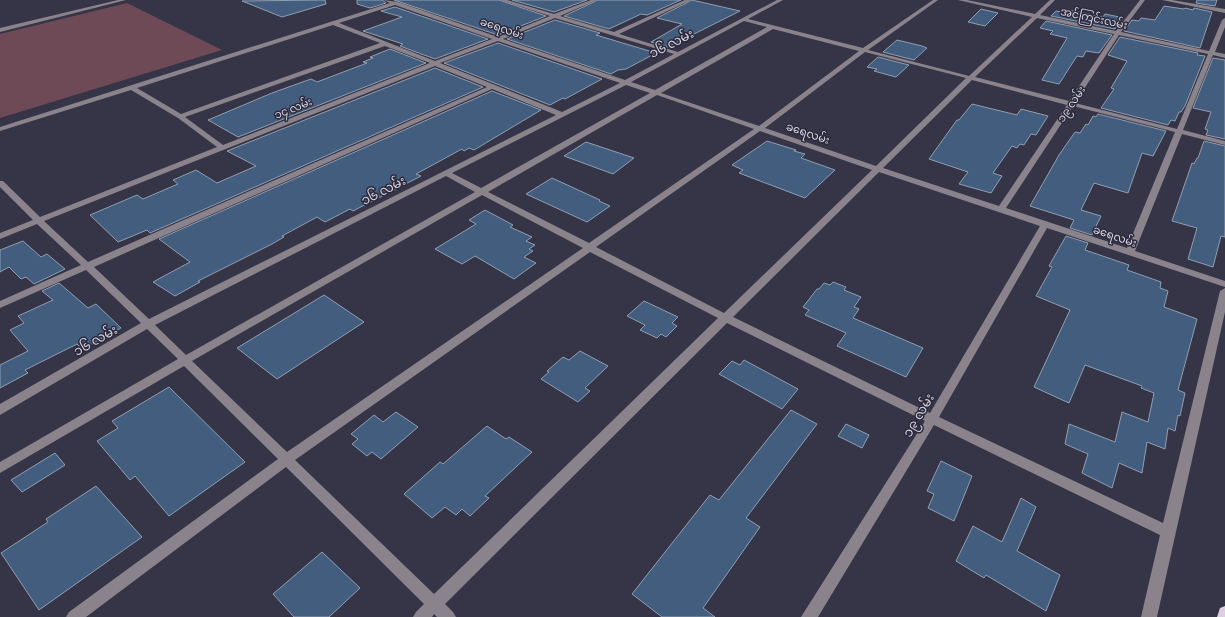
<svg xmlns="http://www.w3.org/2000/svg" width="1225" height="617" font-family="Bitter,'Noto Sans Myanmar',serif">
<style>
.green{fill:#6e4956}
.building{fill:#425d7e;stroke:#909fb1}
.lines{fill:none;stroke-linecap:round;stroke-linejoin:round}
.minor{fill:#8a838b;fill-rule:evenodd}
.major{fill:#ddcfdf;fill-rule:evenodd}
.labels{text-anchor:middle;stroke-width:3;stroke-linejoin:round;paint-order:stroke}
.far-street-label{font-size:11px;fill:#d5d4e0;stroke:#2c2a3c}
.street-label{font-size:13px;fill:#d5d4e0;stroke:#2c2a3c}
</style>
<rect width="100%" height="100%" fill="#363447"/>
<path class="green" d="M127 3 222 50 0 118V34Z"/>
<g class="building">
<path d="M325 0 326 4 282 17 242 1Z"/>
<path d="M357 0H382L386 3 370 8 357 4Z"/>
<path d="M394 0H499L546 16 498 35Z"/>
<path d="M512 0H587L554 12Z"/>
<path d="M598 0H681L647 15 641 14 609 29 564 16Z"/>
<path d="M692 0 740 11 668 47 651 42 682 24 657 18Z"/>
<path d="M1197 0H1217L1215 6 1196 3Z"/>
<path d="M1164 6 1184 9 1185 8 1193 10 1194 8 1212 12 1200 48 1124 31 1132 20 1139 21 1141 18 1155 20Z"/>
<path d="M395 7 488 39 435 59 400 46 403 44 363 31 402 17 381 11Z"/>
<path d="M981 9 998 13 985 26 968 22Z"/>
<path d="M1064 9 1103 17 1105 14 1124 18 1115 29 1051 16 1056 11 1062 12Z"/>
<path d="M555 20 600 33 596 35 656 53 626 69 618 70 611 74 507 39Z"/>
<path d="M1046 21 1112 35 1099 53 1086 51 1083 57 1077 56 1059 84 1042 80 1067 38 1050 34 1053 31 1040 28Z"/>
<path d="M1120 37 1198 53 1197 55 1205 56 1185 106 1181 112H1179L1175 121 1171 120 1168 125 1101 108 1114 89 1111 88 1127 61 1108 55Z"/>
<path d="M897 40 922 46 927 48 914 60 883 52Z"/>
<path d="M498 43 602 79 565 99 563 98 550 105 444 63Z"/>
<path d="M390 49 426 63 238 137 208 120 272 93 311 79 317 82 367 63 363 62 373 58 370 57Z"/>
<path d="M878 57 909 65 896 77 874 71 877 69 867 67Z"/>
<path d="M1213 58 1225 60V139L1206 135 1208 130 1205 129 1211 112 1193 108Z"/>
<path d="M435 68 483 87 150 233 147 230 118 242 90 215 137 195 143 199 178 184 173 180 196 170 217 183 256 166 227 151Z"/>
<path d="M492 91 541 110 474 150 469 148 464 151 462 149 416 174 421 176 353 211 350 209 325 222 317 217 282 236 284 237 272 244 198 281 200 282 175 296 153 282 190 262 159 239Z"/>
<path d="M972 104 1017 115 1021 109 1048 116 1036 135 1031 134 1024 145 1020 144 1017 148 1012 146 993 173 1002 176 991 193 959 184 968 172 929 159 957 120H959Z"/>
<path d="M1098 114 1166 131 1153 156 1142 153 1128 193 1094 183 1081 210 1101 216 1092 235 1070 228 1074 220 1030 206 1059 155 1075 132 1080 133 1086 124 1088 125 1093 116 1096 117Z"/>
<path d="M767 141 796 150 794 151 805 154 801 158 835 170 805 198 739 173 743 170 732 165Z"/>
<path d="M1204 141 1225 146V237L1221 236 1213 267 1188 259 1197 228 1172 221 1192 163 1194 164 1197 158H1198Z"/>
<path d="M586 142 634 158 613 174 564 156Z"/>
<path d="M552 178 600 200 599 201 610 206 587 222 526 194Z"/>
<path d="M485 210 513 225 510 227 532 237 526 241 535 245 529 249 533 251 524 257 536 263 514 279 475 256 462 264 435 249 476 224 469 220Z"/>
<path d="M1066 236 1088 243 1085 250 1129 265 1127 270 1161 282 1160 288 1168 291 1164 307 1197 319 1178 390 1185 393 1180 416 1178 415 1175 431 1168 428 1165 449 1147 442 1142 473 1119 463 1112 488 1082 473 1088 454 1065 444 1069 424 1115 442 1122 412 1148 422 1154 393 1141 388 1142 386 1085 365 1069 403 1034 387 1070 310 1036 296 1052 267 1049 266Z"/>
<path d="M23 241 41 257 47 254 65 269 34 284 26 277 21 279 9 267 0 272V250Z"/>
<path d="M833 282 846 287 844 290 861 297 854 307 859 309 853 318 923 348 906 377 837 346 846 333 805 315 809 310 803 307 817 289H819L824 283 830 285Z"/>
<path d="M59 283 88 308 96 304 121 328 82 349 77 344 25 370 28 373 0 388V365L28 351 10 330 24 323 18 316 53 300 42 291Z"/>
<path d="M324 295 364 322 277 379 237 348Z"/>
<path d="M644 301 678 317 672 323 677 326 666 337 661 334 657 338 640 330 645 325 627 316Z"/>
<path d="M580 351 608 366 585 388 590 391 578 402 541 379 549 372 547 371 563 357 569 360Z"/>
<path d="M744 360 798 389 782 409 719 374 732 361 740 365Z"/>
<path d="M169 387 245 462 169 516 135 476 130 480 97 441 118 428 112 421Z"/>
<path d="M791 410 817 424 746 518 760 527 703 608 715 617H662L632 594 710 495 719 500Z"/>
<path d="M396 412 418 427 381 459 372 452 367 456 352 444 358 439 351 434 374 415 383 422Z"/>
<path d="M846 424 869 435 862 448 838 436Z"/>
<path d="M487 426 506 439 509 437 532 452 485 496 489 498 470 516 462 509 456 515 445 507 432 518 404 494 440 462 443 464Z"/>
<path d="M55 453 65 465 22 492 11 480Z"/>
<path d="M941 461 972 476 954 521 928 508 934 494 927 491Z"/>
<path d="M96 486 142 537 39 610 1 553 48 522 46 519Z"/>
<path d="M1021 498 1036 507 1017 551 1060 575 1046 611 986 575 984 578 956 561 973 526 1002 542Z"/>
<path d="M322 552 360 588 329 617H294L273 594Z"/>
</g>
<g class="lines">
<g class="minor">
<path d="M118 0H126L0 32V28Z"/>
<path d="M383 0 398 2 498 37 550 16 500 0H507L554 14 591 0H597L560 16 614 32 685 0H691L619 34 678 52 777 0H783L748 19 863 48 933 0H938L868 50 969 76 1032 17 958 0H967L1035 14 1050 0H1055L1040 15 1116 31 1140 0H1145L1121 32 1209 51 1222 20 1225 18V27L1215 52 1225 54V58L1213 55 1183 130 1225 141V145L1182 134 1135 251 1225 281V287L1047 228 939 417 1163 523 1220 291 1225 288V312L1157 617H1141L1160 535 934 425 818 617H801L925 421 727 323 445 604 453 612 456 617H437L434 614 432 617H413L416 612 424 604 286 467 86 617H66L69 612 278 459 184 366 0 473V462L178 359 147 329 0 415V404L141 323 86 270 0 308V301L81 265 37 224 0 239V233L33 220 0 187V181H3L40 217 217 147 178 118 131 90 0 131V127L390 3ZM395 5 492 39 435 61 339 23ZM555 18 674 54 625 80 503 39ZM1037 18 1114 34 1069 101 975 77ZM744 21 767 27 655 90 631 82ZM333 25 380 43 181 114 137 88ZM773 29 859 51 759 126 661 93ZM1119 35 1208 54 1177 129 1075 103ZM498 41 620 83 562 112 440 63ZM385 46 430 63 223 145 185 117ZM865 52 966 78 876 166 765 128ZM435 66 487 87 88 262 44 221ZM972 80 1067 105 999 206 883 168ZM626 85 650 93 481 188 452 173ZM492 89 556 115 149 319 94 267ZM657 95 754 129 589 243 488 192ZM1073 106 1175 132 1127 248 1006 208ZM760 131 872 170 724 313 596 247ZM879 172 1040 226 930 413 733 317ZM446 176 475 192 186 355 155 325ZM482 195 583 248 287 452 192 361ZM590 252 718 318 434 594 295 460Z"/>
<path d="M1162 0H1172L1225 9V13Z"/>
</g>
<path class="major" d="M1225 606V617H1217L1220 608Z"/>
</g>
<g class="labels">
<g class="far-street-label">
<text transform="translate(1094 18) rotate(12)" y="4">အင်ကြင်းလမ်း</text>
<text transform="translate(502 28) rotate(19)" y="4">ခရေလမ်း</text>
<text transform="translate(1071 104) rotate(-56)" y="4">၁၉ လမ်း</text>
<text transform="translate(293 108) rotate(-22)" y="4">၁၄ လမ်း</text>
<text transform="translate(808 133) rotate(19)" y="4">ခရေလမ်း</text>
<text transform="translate(1115 236) rotate(19)" y="4">ခရေလမ်း</text>
</g>
<g class="street-label">
<text transform="translate(671 43) rotate(-27)" y="5">၁၆ လမ်း</text>
<text transform="translate(383 190) rotate(-27)" y="5">၁၆ လမ်း</text>
<text transform="translate(95 340) rotate(-30)" y="5">၁၆ လမ်း</text>
<text transform="translate(918 415) rotate(-59)" y="5">၁၉ လမ်း</text>
</g>
</g>
</svg>
